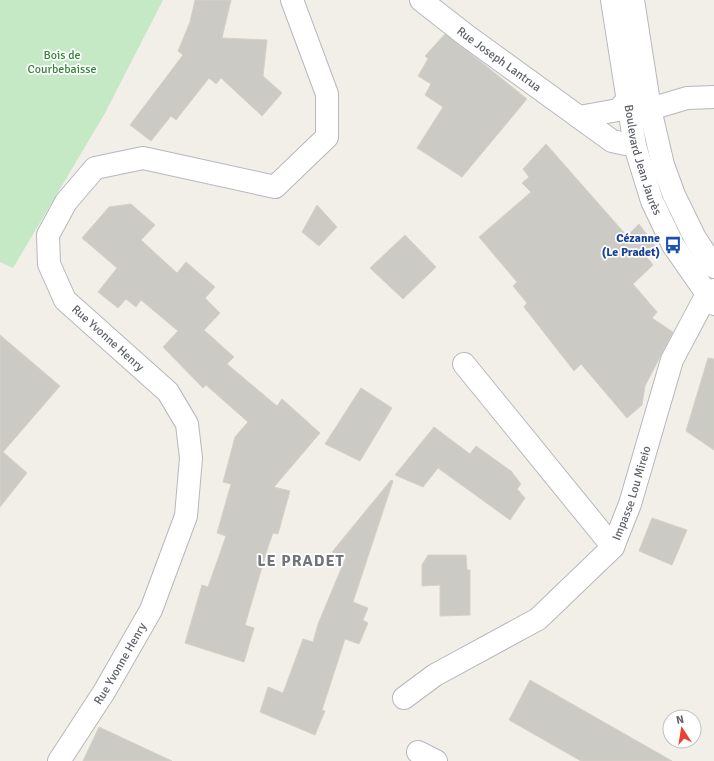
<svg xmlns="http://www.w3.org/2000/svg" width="714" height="761" font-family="Signika,sans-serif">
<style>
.green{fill:#c5e8c5}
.building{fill:#cccac5;stroke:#d6d1c6}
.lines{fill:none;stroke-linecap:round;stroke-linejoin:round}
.minor-casing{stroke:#b5b8bc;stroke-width:24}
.minor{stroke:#fff;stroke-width:22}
.labels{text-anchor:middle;stroke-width:3.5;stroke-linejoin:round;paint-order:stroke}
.park-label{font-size:12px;fill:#348238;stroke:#fff}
.street-label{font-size:12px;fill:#5f6368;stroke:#fff}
.transit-label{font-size:12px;font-weight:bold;fill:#164399;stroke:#fff;text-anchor:end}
.district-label{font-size:16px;font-weight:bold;letter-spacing:1px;fill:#70757a;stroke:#fff}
</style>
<rect width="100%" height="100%" fill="#f1efe8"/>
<path class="green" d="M0 0H163L105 113 13 268 0 262Z"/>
<g class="building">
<path d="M195 0H231L222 38 267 40 263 76 282 93 262 116 221 78 216 84 209 78 176 120 171 116 151 141 130 125 183 55 178 51 190 22Z"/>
<path d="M445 34 486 66 527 99 462 177 417 148 443 107 425 95 431 84 418 76 428 59 425 56Z"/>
<path d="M546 144 627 236 639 224 656 247 646 256 653 265 633 284 657 312 652 318 673 332 645 386 642 405 627 418 581 364 574 371 524 307 527 303 513 286 517 282 479 237 531 192 522 183 529 177 523 169Z"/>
<path d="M131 204 155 225 141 240 177 273 186 262 215 287 205 298 220 313 204 330 234 357 227 364 277 406 282 399 320 433 274 487 290 491 278 534 273 533 268 547 245 625 254 628 244 662 185 643 202 585 208 587 226 536 217 533 231 484 223 482 235 437 248 422 206 385 203 388 163 347 178 331 141 300 136 307 126 299 118 308 98 292 117 268 82 238 109 207Z"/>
<path d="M317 205 337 227 319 246 302 232Z"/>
<path d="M405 235 436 267 403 299 370 268Z"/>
<path d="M0 335 60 386 3 452 27 473 0 507Z"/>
<path d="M708 358 714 359V450L686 431Z"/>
<path d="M361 388 392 408 360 461 325 444Z"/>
<path d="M434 427 470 454 476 446 511 471 521 484 517 489 525 498 510 520 438 468 423 487 395 475Z"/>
<path d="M391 480 393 481 353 602 368 608 363 620 368 623 359 644 345 639 322 710 325 711 315 735 260 712 268 687 283 693 303 639 313 642 318 624 346 557 332 552Z"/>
<path d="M652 518 687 530 672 565 639 551Z"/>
<path d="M428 555H466L467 570H470V615L440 616V585L422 586V565Z"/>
<path d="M530 680 672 761H581L509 720Z"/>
<path d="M99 727 172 761H83Z"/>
</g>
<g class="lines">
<g class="minor-casing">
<g id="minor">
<path id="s1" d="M421 0 467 36 612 141 635 146"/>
<path id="s2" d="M612 0 635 146 652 201 673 245 714 304"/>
<path d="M633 0 650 109 663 165 674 195 695 238 714 267"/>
<path d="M650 109 687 98 714 97"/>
<path d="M579 117 618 110 635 92"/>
<path d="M464 364 613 547"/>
<path id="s3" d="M404 698 435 675 538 619 613 547 630 504 672 360 707 294 714 290"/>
<path d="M418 752 436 761"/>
<path id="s4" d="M59 761 104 692 151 610 186 516 191 458 187 424 168 392 65 300 49 264 48 235 66 202 95 168 143 158 275 187 327 137V94L292 0"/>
</g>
</g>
<use href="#minor" class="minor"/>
</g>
<defs>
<g id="bus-bare" transform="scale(1.38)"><path d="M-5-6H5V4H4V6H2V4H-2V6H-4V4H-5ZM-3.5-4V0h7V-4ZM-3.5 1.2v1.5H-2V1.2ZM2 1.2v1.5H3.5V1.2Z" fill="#1a4fb4" stroke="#fff" stroke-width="2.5" paint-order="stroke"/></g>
</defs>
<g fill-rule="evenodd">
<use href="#bus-bare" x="673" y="245"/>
</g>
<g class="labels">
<g class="park-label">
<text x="62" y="59">Bois de<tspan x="62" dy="14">Courbebaisse</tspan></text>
</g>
<g class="street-label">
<text dy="4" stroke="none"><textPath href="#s1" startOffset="98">Rue Joseph Lantrua</textPath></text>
<text dy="4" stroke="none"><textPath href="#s2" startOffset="163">Boulevard Jean Jaurès</textPath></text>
<text transform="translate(108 338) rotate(42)" y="4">Rue Yvonne Henry</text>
<text dy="4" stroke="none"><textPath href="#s3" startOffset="317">Impasse Lou Mireio</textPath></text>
<text dy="4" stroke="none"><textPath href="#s4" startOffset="115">Rue Yvonne Henry</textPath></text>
</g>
<g class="transit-label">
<text x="660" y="242">Cézanne<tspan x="660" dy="14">(Le Pradet)</tspan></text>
</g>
<g class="district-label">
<text x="301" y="566">LE PRADET</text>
</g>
</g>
<g transform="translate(682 729) rotate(348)"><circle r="19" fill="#ffffff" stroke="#bfc1c3"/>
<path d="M0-3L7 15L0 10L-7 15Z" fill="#ea4335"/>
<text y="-6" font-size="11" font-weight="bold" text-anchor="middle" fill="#5f6368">N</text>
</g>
</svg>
